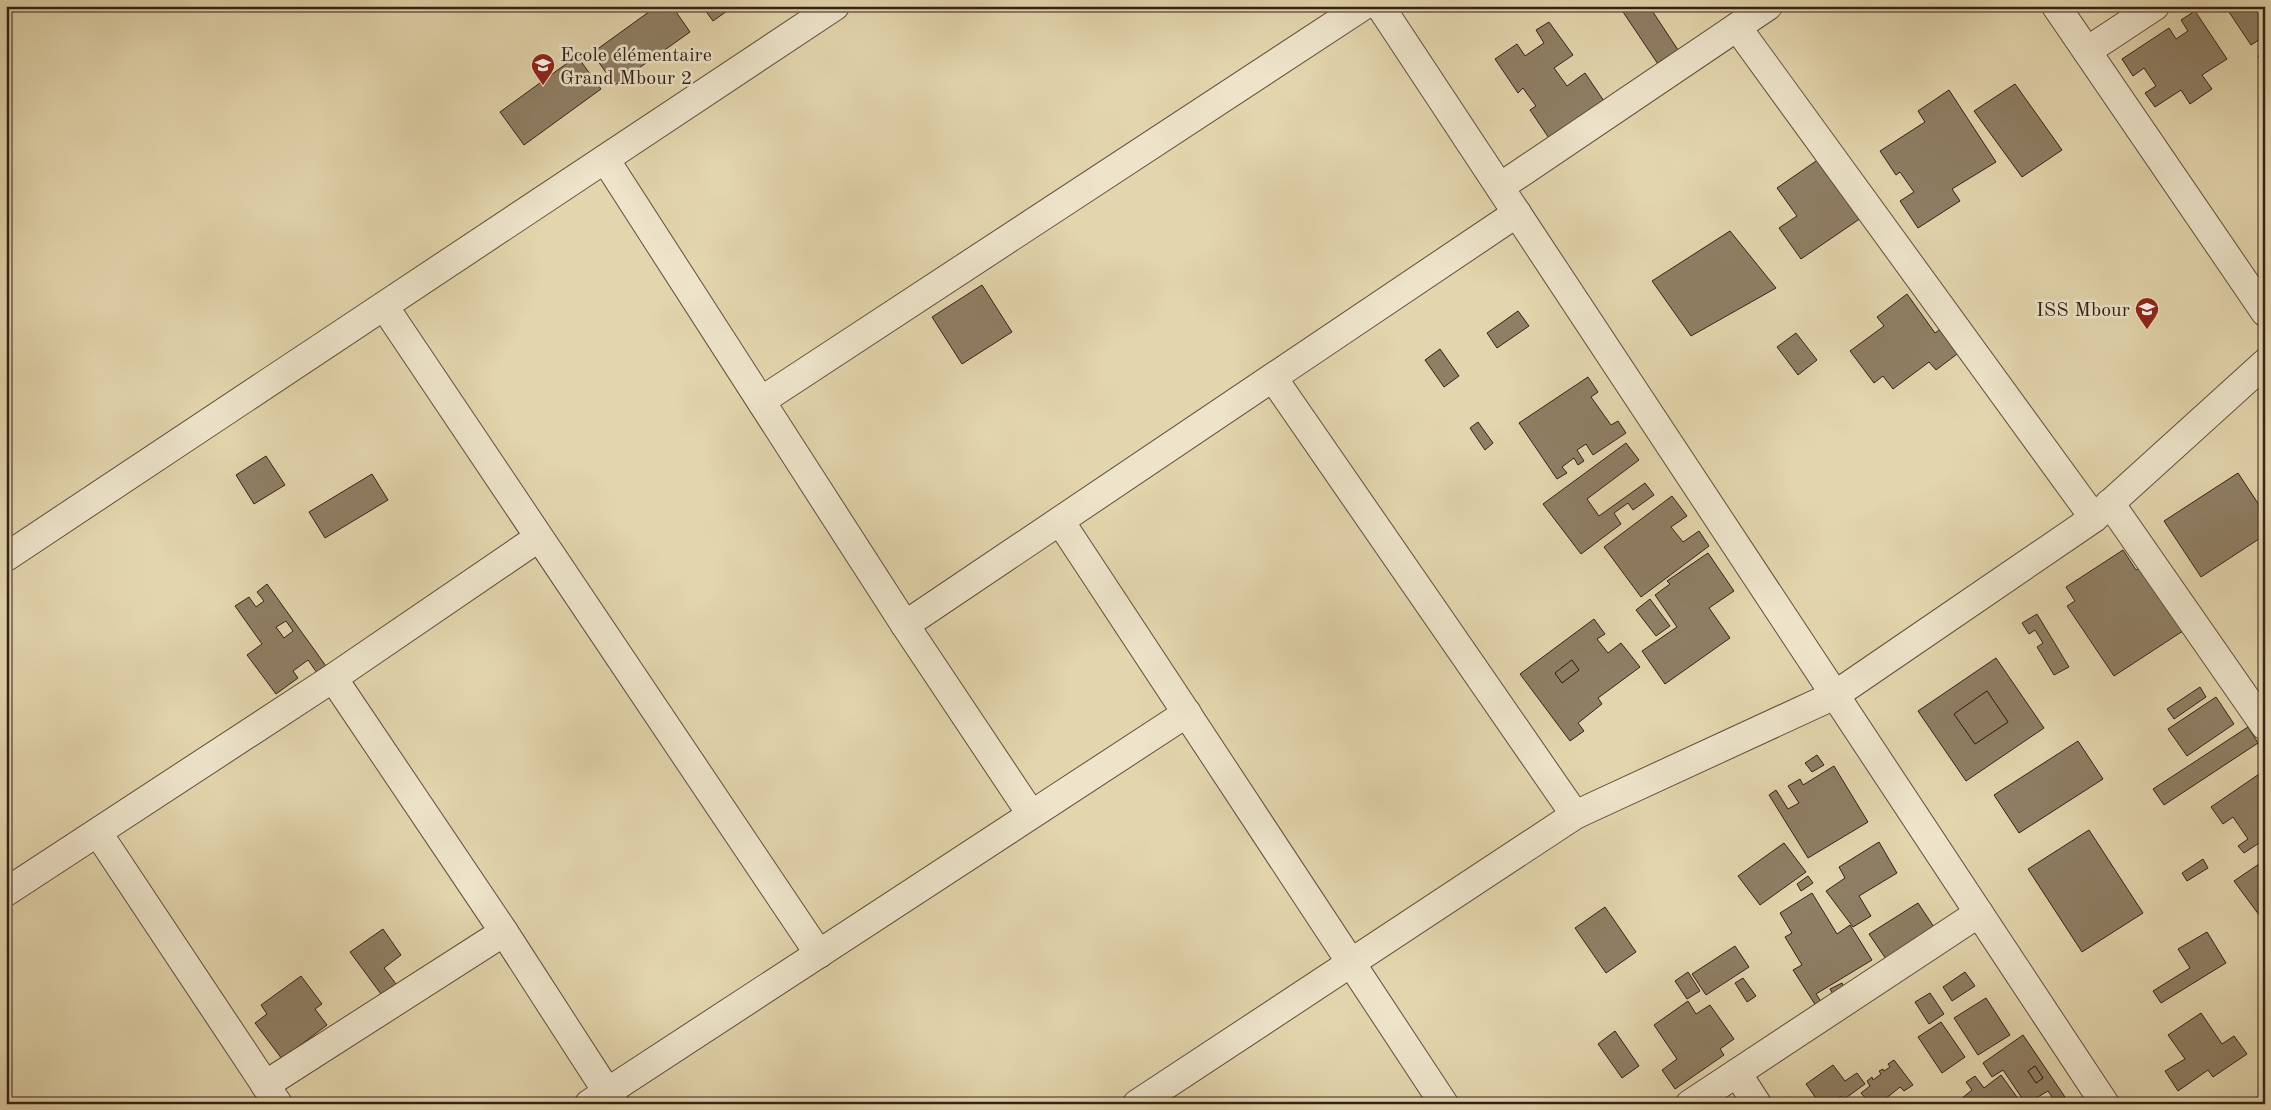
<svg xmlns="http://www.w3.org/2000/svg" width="2271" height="1110" font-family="'Old Standard TT',serif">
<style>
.building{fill:#8f7f65;stroke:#342117;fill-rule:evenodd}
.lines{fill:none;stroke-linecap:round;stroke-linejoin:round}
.minor-casing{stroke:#604e3c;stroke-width:30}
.minor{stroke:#ede4ca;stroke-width:28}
.labels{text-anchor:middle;stroke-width:5;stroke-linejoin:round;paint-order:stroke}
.poi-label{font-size:20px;fill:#342117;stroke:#ede4ca;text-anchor:start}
</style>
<rect width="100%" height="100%" fill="#e3d5ad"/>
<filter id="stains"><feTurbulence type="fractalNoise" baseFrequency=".004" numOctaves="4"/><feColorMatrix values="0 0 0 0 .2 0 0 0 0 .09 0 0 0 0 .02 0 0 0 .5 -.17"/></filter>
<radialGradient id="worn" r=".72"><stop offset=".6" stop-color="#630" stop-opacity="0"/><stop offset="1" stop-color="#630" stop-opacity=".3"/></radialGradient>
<g class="building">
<path d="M657 6H672L690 32 615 85 592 53Z"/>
<path d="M702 6H734L713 21Z"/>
<path d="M1619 6H1649L1680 53 1660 67Z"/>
<path d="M2225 6H2261L2265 12V26L2262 27 2265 36 2251 45Z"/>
<path d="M2195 11 2227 59 2202 75 2212 89 2190 104 2181 90 2155 107 2145 93 2156 86 2144 68 2133 76 2122 59 2169 28 2176 39 2188 31 2181 20Z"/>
<path d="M1549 22 1573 55 1554 68 1567 86 1585 73 1610 110 1555 147 1530 110 1536 106 1530 98 1523 88 1518 93 1495 59 1517 44 1525 56 1544 43 1536 30Z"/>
<path d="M2265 51V66L2258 56Z"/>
<path d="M577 56 601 89 524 145 500 112Z"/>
<path d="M2015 84 2062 150 2022 177 1974 111Z"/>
<path d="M1949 90 1996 162 1952 189 1960 201 1918 228 1900 201 1914 192 1900 172 1896 175 1880 151 1925 122 1918 111Z"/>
<path d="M1819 159 1861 218 1801 259 1779 228 1797 216 1777 188Z"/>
<path d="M1730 231 1776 288 1691 336 1652 281Z"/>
<path d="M982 285 1012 332 962 364 932 317Z"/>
<path d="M1907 294 1935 333 1943 327 1961 351 1936 370 1929 362 1893 389 1883 376 1874 383 1850 351 1884 326 1877 317Z"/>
<path d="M1518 311 1529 326 1497 348 1487 333Z"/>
<path d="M1796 333 1817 360 1798 375 1777 347Z"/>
<path d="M1440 349 1459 376 1444 387 1425 360Z"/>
<path d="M1588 377 1598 392 1591 397 1611 425 1618 421 1626 433 1593 455 1586 444 1577 450 1584 461 1578 465 1574 458 1562 467 1567 473 1557 479 1519 423Z"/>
<path d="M1478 422 1493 443 1485 450 1470 428Z"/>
<path d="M1626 443 1639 460 1587 499 1599 516 1645 483 1654 495 1633 510 1628 503 1614 513 1621 524 1581 554 1543 504Z"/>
<path d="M266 456 285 485 254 504 236 475Z"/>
<path d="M2238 473 2265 514V535L2201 577 2164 521Z"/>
<path d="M372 474 388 500 325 538 309 512Z"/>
<path d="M1672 496 1687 516 1671 527 1683 542 1699 531 1709 546 1641 597 1604 547Z"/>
<path d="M2123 550 2136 570 2144 565 2186 629 2114 676 2067 606 2075 601 2066 587Z"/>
<path d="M1708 553 1734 591 1709 608 1730 638 1665 684 1642 651 1677 627 1655 595 1670 584 1667 581Z"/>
<path d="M267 584 331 673 322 680 308 660 293 671 298 678 276 694 247 655 262 644 235 606 249 597 256 607 264 601 257 592ZM286 621 293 631 284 638 276 627Z"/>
<path d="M1650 599 1670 626 1656 636 1636 610Z"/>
<path d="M2037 614 2069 667 2054 675 2037 647 2043 643 2035 630 2029 634 2022 623Z"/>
<path d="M1594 619 1605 634 1597 639 1608 653 1621 643 1640 667 1598 698 1602 704 1578 723 1584 731 1570 741 1520 674ZM1572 660 1579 670 1562 683 1555 673Z"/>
<path d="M1996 658 2044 728 1966 781 1918 711ZM1987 691 2008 722 1975 744 1954 714Z"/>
<path d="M1572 660 1579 670 1562 683 1555 673Z"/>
<path d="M2200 687 2206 697 2174 719 2167 709Z"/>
<path d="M1987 691 2008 722 1975 744 1954 714Z"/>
<path d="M2216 697 2234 724 2187 756 2168 729Z"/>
<path d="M2248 727 2258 743 2164 805 2153 789Z"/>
<path d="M2078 741 2103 779 2019 833 1994 795Z"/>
<path d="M1817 755 1824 765 1812 772 1805 763Z"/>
<path d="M1834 766 1868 822 1808 858 1769 795 1776 790 1788 809 1799 803 1788 786 1800 779 1803 785Z"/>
<path d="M2265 770V839L2244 853 2238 846 2248 839 2233 817 2223 824 2211 807Z"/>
<path d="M2089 830 2143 913 2082 952 2028 869Z"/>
<path d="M1879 842 1897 873 1859 896 1871 916 1853 927 1826 891 1845 878 1839 867Z"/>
<path d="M1784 843 1806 872 1760 905 1738 876Z"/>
<path d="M2203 859 2208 868 2187 881 2182 873Z"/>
<path d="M2262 862 2265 866V923L2234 881Z"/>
<path d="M1808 876 1813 883 1801 891 1797 884Z"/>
<path d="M1812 893 1837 934 1850 925 1872 960 1816 994 1824 1006 1818 1009 1793 970 1802 965 1785 937 1792 933 1780 913Z"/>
<path d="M1918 903 1934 927 1886 959 1869 934Z"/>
<path d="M1605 907 1636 952 1606 973 1575 928Z"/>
<path d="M383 929 401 955 384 968 396 984 381 994 350 952Z"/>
<path d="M2207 932 2226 963 2161 1003 2153 991 2190 968 2178 949Z"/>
<path d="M1735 946 1749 967 1706 995 1692 974Z"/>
<path d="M1688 972 1700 991 1687 999 1675 981Z"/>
<path d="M1965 972 1975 986 1952 1001 1943 987Z"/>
<path d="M301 976 322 1004 315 1009 327 1025 282 1059 255 1023 267 1014 261 1005Z"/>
<path d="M1743 978 1756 996 1747 1002 1735 983Z"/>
<path d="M1842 983 1847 994 1836 1000 1830 989Z"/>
<path d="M1930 993 1944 1014 1929 1024 1915 1002Z"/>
<path d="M1986 998 2010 1035 1978 1055 1954 1018Z"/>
<path d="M1688 1001 1696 1014 1710 1005 1734 1039 1720 1049 1724 1055 1675 1089 1662 1070 1677 1059 1654 1025Z"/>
<path d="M2201 1013 2222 1044 2234 1036 2247 1054 2213 1077 2208 1070 2178 1091 2165 1071 2185 1059 2168 1035Z"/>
<path d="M1941 1022 1965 1057 1942 1073 1918 1037Z"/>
<path d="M1615 1031 1639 1066 1622 1078 1598 1044Z"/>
<path d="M2023 1035 2065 1097 2056 1103 2048 1091 2026 1104 2003 1070 1992 1077 1983 1063ZM2035 1066 2043 1078 2036 1083 2028 1071Z"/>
<path d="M1894 1060 1913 1085 1904 1091 1900 1087 1884 1100 1887 1104H1870L1861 1093 1870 1086 1867 1081 1872 1077 1873 1080 1881 1074 1879 1071 1883 1069 1884 1071 1890 1067 1888 1064Z"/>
<path d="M1833 1065 1845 1081 1857 1073 1865 1084 1843 1100 1841 1096 1833 1102 1835 1104H1820L1806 1084Z"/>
<path d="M2035 1066 2043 1078 2036 1083 2028 1071Z"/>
<path d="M2001 1075 2022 1104H1965L1961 1099 1972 1090 1966 1082 1975 1076 1984 1088Z"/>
</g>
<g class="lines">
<g class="minor-casing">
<g id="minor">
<path d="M1380 6 2105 1104"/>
<path d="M2056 6 2265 312"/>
<path d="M1737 27 2094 518"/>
<path d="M2087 51 2155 6"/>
<path d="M605 159 905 625 1031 814"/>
<path d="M1500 187 1768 6"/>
<path d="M384 306 819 954"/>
<path d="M1273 378 1575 815"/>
<path d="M761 401 1363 6"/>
<path d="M2110 503 2265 726"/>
<path d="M1060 521 1444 1104"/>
<path d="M6 557 835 6"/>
<path d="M905 625 1517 213"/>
<path d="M333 678 504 932 615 1104"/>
<path d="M98 833 278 1104"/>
<path d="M6 892 333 678 538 538"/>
<path d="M1737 1073 1757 1104"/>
<path d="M265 1085 504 932"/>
<path d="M589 1104 1187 713"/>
<path d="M1137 1104 1575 815 1835 695 2094 518 2265 363"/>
<path d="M1690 1104 1979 913"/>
</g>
</g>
<use href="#minor" class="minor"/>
</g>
<defs>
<g id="school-pin" transform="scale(1.25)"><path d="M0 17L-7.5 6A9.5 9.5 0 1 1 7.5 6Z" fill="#8f2418" stroke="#ede4ca"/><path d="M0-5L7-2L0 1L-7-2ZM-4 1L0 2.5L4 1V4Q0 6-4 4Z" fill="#fff"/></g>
<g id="university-pin" transform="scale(1.25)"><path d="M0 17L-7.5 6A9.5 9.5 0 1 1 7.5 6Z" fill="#8f2418" stroke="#ede4ca"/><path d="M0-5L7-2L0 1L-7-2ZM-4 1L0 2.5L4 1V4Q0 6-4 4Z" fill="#fff"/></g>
</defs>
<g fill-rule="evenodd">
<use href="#school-pin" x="543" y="65"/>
<use href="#university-pin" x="2147" y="309"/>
</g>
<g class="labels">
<g class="poi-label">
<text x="560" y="61">Ecole élémentaire<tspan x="560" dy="23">Grand Mbour 2</tspan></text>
<text x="2130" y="316" text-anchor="end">ISS Mbour</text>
</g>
</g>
<rect width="2271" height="1110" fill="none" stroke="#e3d5ad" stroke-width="25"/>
<rect x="8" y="8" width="2256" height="1095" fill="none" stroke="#342117" stroke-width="2.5"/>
<rect x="12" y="12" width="2246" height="1085" fill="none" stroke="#342117"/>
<rect width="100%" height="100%" filter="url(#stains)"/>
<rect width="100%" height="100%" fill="url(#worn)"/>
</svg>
